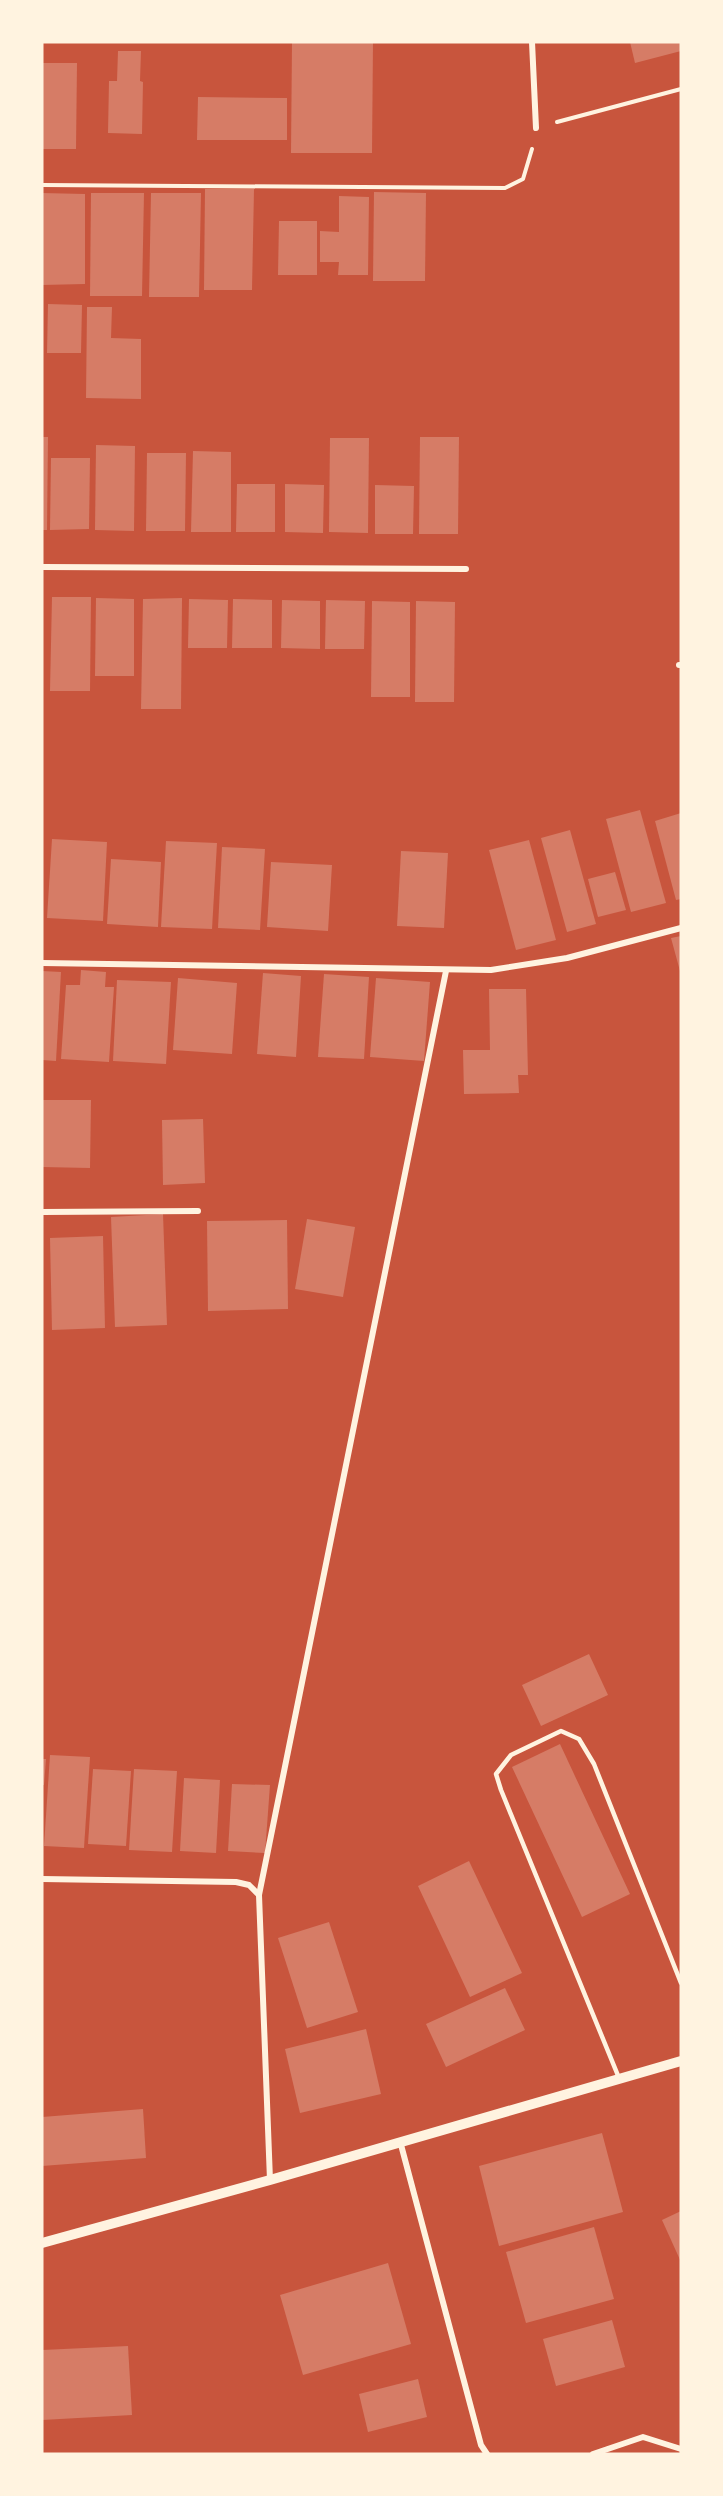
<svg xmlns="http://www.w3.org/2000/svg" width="723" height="2496" font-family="'Work Sans',sans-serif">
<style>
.building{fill:#d67c66}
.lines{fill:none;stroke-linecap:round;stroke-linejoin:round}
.path{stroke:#fff3e0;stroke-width:4}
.service{stroke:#fff3e0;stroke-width:4.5}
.minor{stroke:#fff3e0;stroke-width:6}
.tertiary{stroke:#fff3e0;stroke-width:10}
</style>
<rect width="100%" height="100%" fill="#c8553d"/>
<g class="building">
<path d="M292 42H373L372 153H291Z"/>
<path d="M630 42H681V51L635 63Z"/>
<path d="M118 51H141L140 81 143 82 142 134 108 133 109 81H117Z"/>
<path d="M42 63H77L76 149H42Z"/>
<path d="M198 97 287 98V140H197Z"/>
<path d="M205 189H254L252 290H204Z"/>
<path d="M374 192 426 193 425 281H373Z"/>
<path d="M42 193 85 194V284L42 285Z"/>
<path d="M91 193H144L142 296H90Z"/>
<path d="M151 193H201L199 297H149Z"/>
<path d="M339 196 369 197 368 275H338L339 262H320V231L339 232Z"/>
<path d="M279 221H317V275H278Z"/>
<path d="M48 304 82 305 81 353H47Z"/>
<path d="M87 307H112L111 338 141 339V399L86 398Z"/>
<path d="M42 437H48L47 530H42Z"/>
<path d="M420 437H459L458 534H419Z"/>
<path d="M330 438H369L368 533 329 532Z"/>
<path d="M96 445 135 446 134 531 95 530Z"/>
<path d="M193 451 231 452V532H191Z"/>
<path d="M147 453H186L185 531H146Z"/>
<path d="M51 458H90L89 529 50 530Z"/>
<path d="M237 484H275V532H236Z"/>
<path d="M285 484 324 485 323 533 285 532Z"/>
<path d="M375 485 414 486 413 534H375Z"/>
<path d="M52 597H91L90 691H50Z"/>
<path d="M96 598 134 599V676H95Z"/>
<path d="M182 598 181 709H141L143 599Z"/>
<path d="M189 599 228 600 227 648H188Z"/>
<path d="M233 599 272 600V648H232Z"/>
<path d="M282 600 320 601V649L281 648Z"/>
<path d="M326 600 365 601 364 649H325Z"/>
<path d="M372 601 410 602V697H371Z"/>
<path d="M416 601 455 602 454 702H415Z"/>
<path d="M640 810 666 903 631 912 606 819Z"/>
<path d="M681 813V899L676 900 655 821Z"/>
<path d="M570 830 596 924 567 932 541 838Z"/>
<path d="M52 839 107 842 103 921 47 918Z"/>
<path d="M529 840 556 940 516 950 489 850Z"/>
<path d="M166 841 217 843 212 929 161 927Z"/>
<path d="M222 847 265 849 260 930 218 928Z"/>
<path d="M401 851 448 853 444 928 397 926Z"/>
<path d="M111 859 161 862 158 927 107 924Z"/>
<path d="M271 862 332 865 328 931 267 927Z"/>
<path d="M615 872 626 910 598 917 588 879Z"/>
<path d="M681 936V971H680L671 938Z"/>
<path d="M81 970 106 972 105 987H114L109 1062 61 1059 66 985H80Z"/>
<path d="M42 971 61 972 56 1061 42 1060Z"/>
<path d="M263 973 301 976 296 1057 257 1054Z"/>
<path d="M324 974 369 977 364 1059 318 1057Z"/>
<path d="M178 978 237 983 232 1054 173 1050Z"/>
<path d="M376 978 430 982 424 1061 370 1057Z"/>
<path d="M117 980 171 982 166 1064 113 1061Z"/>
<path d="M489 989H526L528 1075H518L519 1093 464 1094 463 1050H490Z"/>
<path d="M42 1100H91L90 1168 42 1167Z"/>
<path d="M203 1119 205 1183 163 1185 162 1120Z"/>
<path d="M163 1214 167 1325 115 1327 111 1217Z"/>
<path d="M307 1219 355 1227 343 1297 295 1289Z"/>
<path d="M287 1220 288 1309 208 1311 207 1221Z"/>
<path d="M103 1236 105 1328 52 1330 50 1238Z"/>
<path d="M589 1654 608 1695 541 1726 522 1685Z"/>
<path d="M560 1744 630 1894 582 1917 512 1767Z"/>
<path d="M50 1755 90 1757 84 1848 44 1846Z"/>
<path d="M42 1759H46L44 1785H42Z"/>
<path d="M93 1769 131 1771 126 1846 88 1844Z"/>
<path d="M134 1769 177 1771 172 1852 129 1850Z"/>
<path d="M184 1778 220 1780 216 1853 180 1851Z"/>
<path d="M232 1784 270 1785 265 1853 228 1851Z"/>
<path d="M469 1861 522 1973 470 1997 418 1886Z"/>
<path d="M329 1922 358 2012 307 2028 278 1938Z"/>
<path d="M505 1988 525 2030 446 2067 426 2024Z"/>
<path d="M366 2029 381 2094 300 2113 285 2049Z"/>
<path d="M143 2109 146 2158 42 2166V2117Z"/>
<path d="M602 2133 623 2212 499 2246 479 2166Z"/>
<path d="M681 2211V2262L662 2220Z"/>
<path d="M594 2227 614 2299 526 2323 506 2252Z"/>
<path d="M388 2263 411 2344 303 2375 280 2295Z"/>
<path d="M612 2320 625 2367 556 2386 543 2339Z"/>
<path d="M128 2346 132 2415 42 2420V2350Z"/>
<path d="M418 2379 427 2417 368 2432 359 2394Z"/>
</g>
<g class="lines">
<g class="path">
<path d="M557 122 681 89"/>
<path d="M42 185 505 188 523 179 532 149"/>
</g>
<path class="service" d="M619 2078 501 1790 496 1774 511 1755 561 1731 579 1739 594 1764 681 1983"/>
<g class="minor">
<path d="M532 42 536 128"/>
<path d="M42 567 466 569"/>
<path d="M679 665H681"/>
<path d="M42 963 491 970 567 958 681 928"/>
<path d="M42 1212 198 1211"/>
<path d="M42 1879 236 1882 249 1885 259 1895 270 2180"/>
<path d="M259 1895 446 971"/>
<path d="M400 2141 481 2445 487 2454"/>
<path d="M593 2454 643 2437 681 2449"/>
</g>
<path class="tertiary" d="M42 2243 270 2180 681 2061"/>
</g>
<rect width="723" height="2496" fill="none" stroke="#fff3e0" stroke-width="87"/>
</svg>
